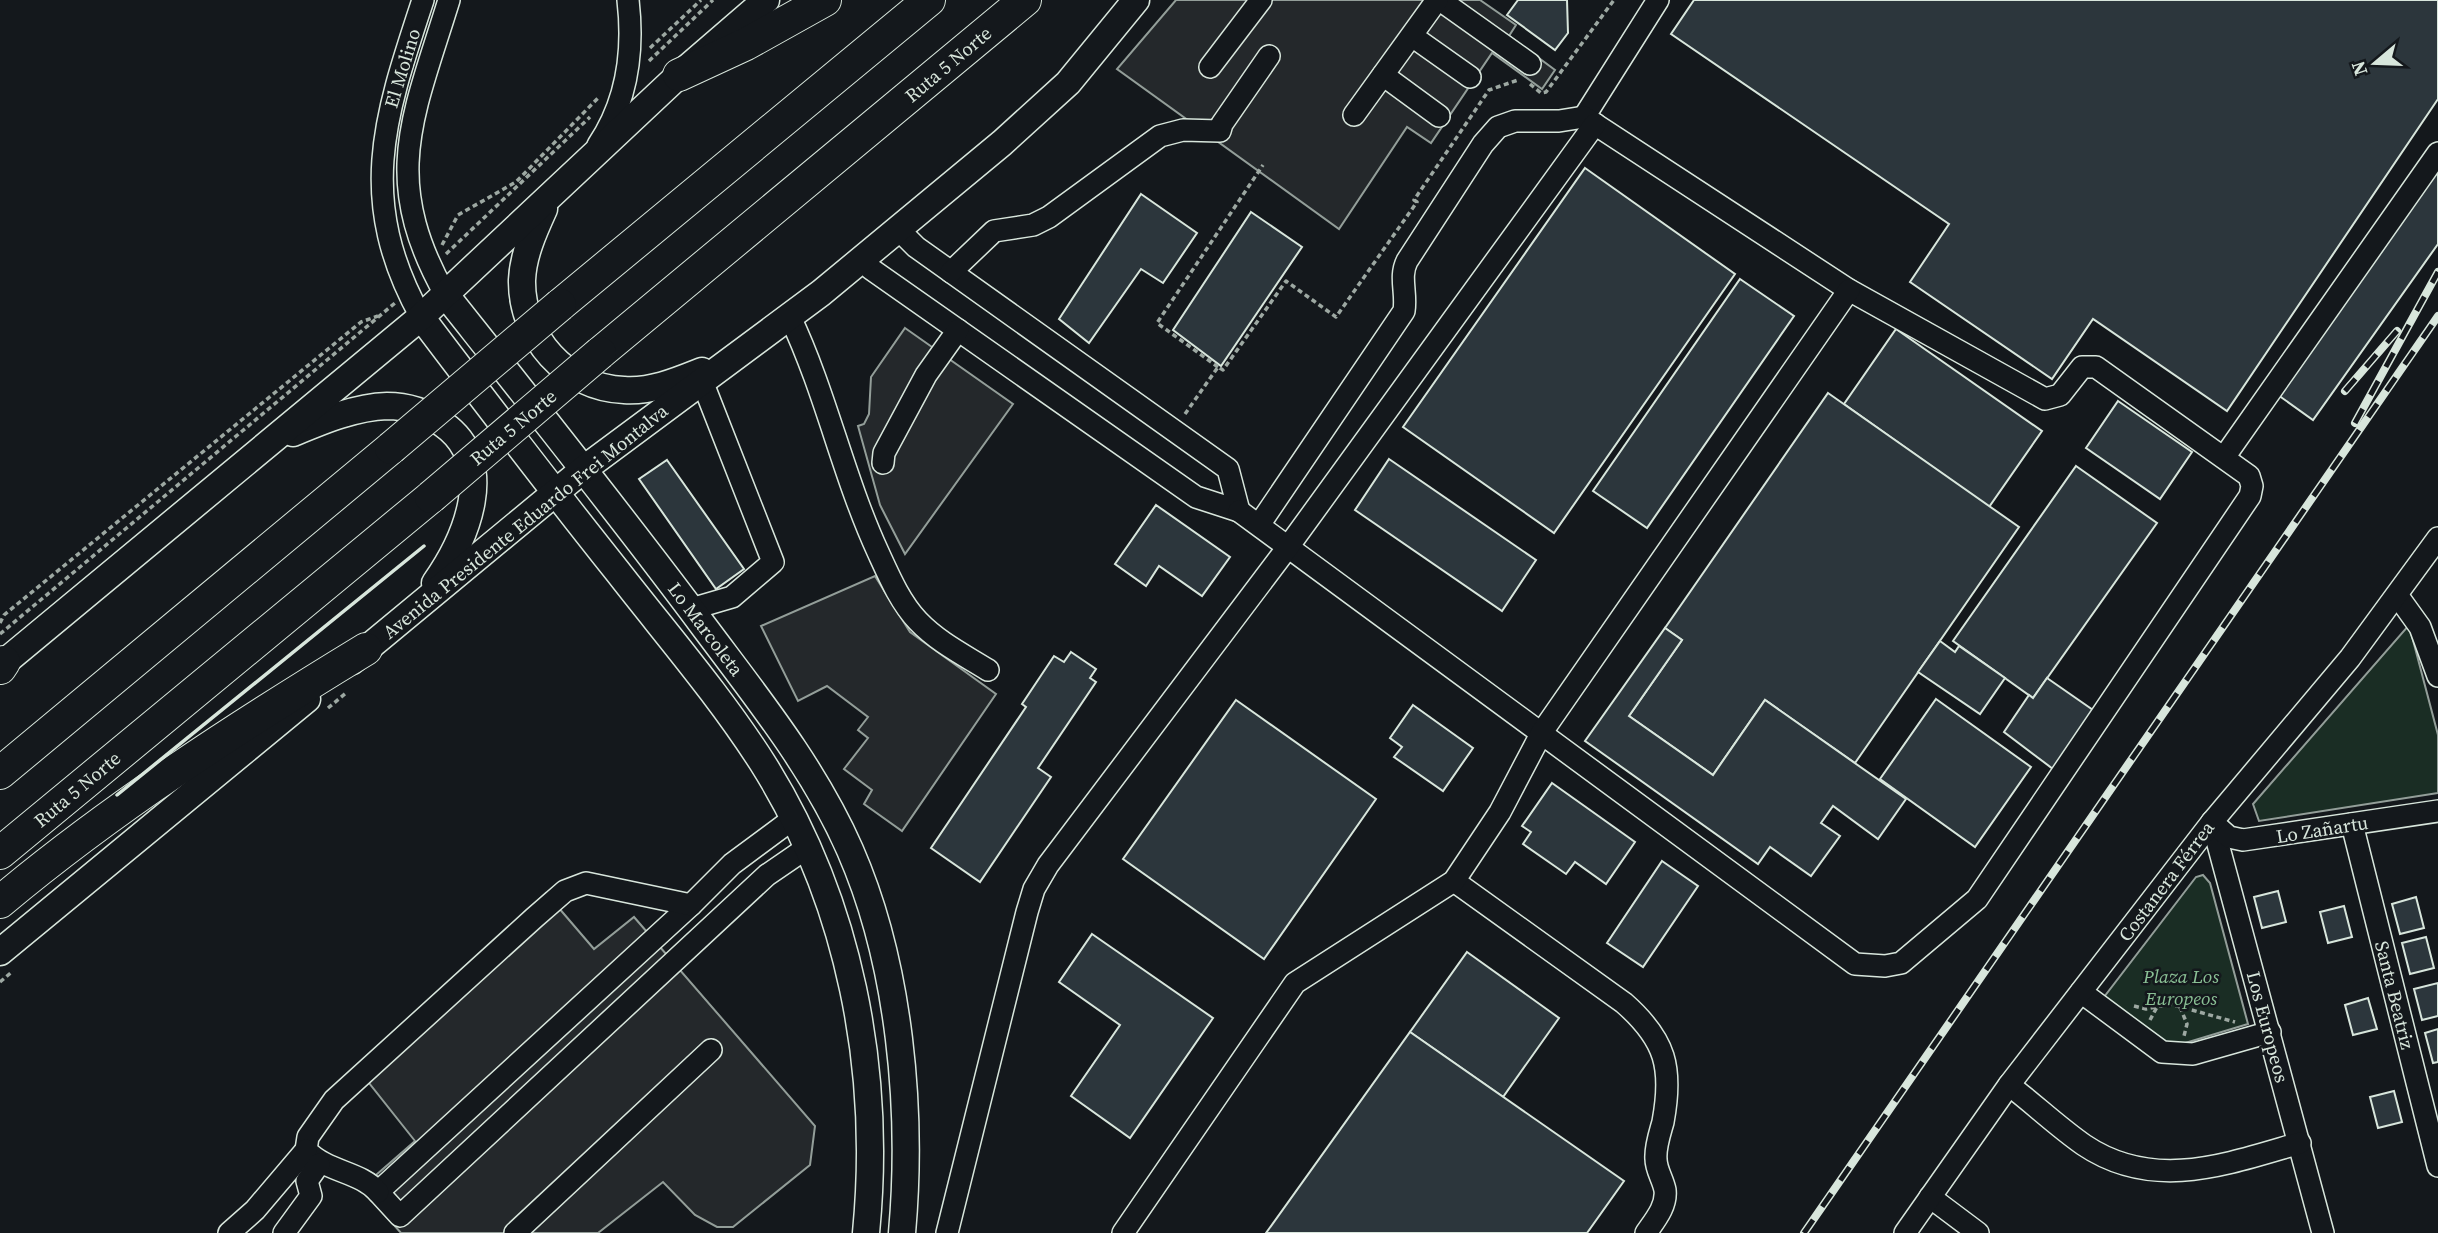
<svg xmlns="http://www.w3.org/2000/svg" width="2438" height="1233" font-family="'Source Serif 4',serif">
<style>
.green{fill:#1a2d24;stroke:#939e99;stroke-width:2}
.parking{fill:#24282b;stroke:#939e99;stroke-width:2}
.building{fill:#2c363c;stroke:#d8e6dc;stroke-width:2}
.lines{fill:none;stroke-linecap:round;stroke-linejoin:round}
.minor-casing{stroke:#d8e6dc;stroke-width:24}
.major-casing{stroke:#d8e6dc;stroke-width:29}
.highway-casing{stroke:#d8e6dc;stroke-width:34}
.path{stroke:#9da8a2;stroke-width:3.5;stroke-dasharray:5 3.5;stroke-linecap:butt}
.minor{stroke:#14181c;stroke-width:21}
.major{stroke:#14181c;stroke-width:26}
.highway{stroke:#14181c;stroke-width:32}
.rail-casing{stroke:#d8e6dc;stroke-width:8}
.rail{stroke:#14181c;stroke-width:5;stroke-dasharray:16;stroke-linecap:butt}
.highway-bridge-casing{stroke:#d8e6dc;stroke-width:34;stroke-linecap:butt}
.highway-bridge{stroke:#14181c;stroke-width:32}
.wall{stroke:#d8e6dc;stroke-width:3.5}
.labels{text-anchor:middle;stroke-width:5;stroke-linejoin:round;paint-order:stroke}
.street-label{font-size:19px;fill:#d8e6dc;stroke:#14181c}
.park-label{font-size:19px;font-style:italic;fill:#8ac095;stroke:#14181c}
</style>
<rect width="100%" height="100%" fill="#14181c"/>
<g class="green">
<path d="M2409 625 2438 735V793L2259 821 2253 804Z"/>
<path d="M2203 875 2210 883 2248 1024 2172 1047 2101 1001 2196 877Z"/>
</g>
<g class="parking">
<path d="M1176 0H1480L1516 25 1509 36 1555 70 1542 89 1492 53 1431 143 1407 127 1339 229 1117 69Z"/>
<path d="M905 328 1013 404 905 554 880 505 858 426 864 424 869 414 871 377Z"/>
<path d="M875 576 910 632 996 694 902 831 864 804 872 790 844 769 868 738 858 730 868 717 827 686 798 701 761 626Z"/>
<path d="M546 893 594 949 634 917 815 1126 810 1165 733 1227H717L695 1215 663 1182 598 1233H401L361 1188 415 1141 358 1069Z"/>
</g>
<g class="building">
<path d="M1518 0H1567L1568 33 1555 50 1507 15Z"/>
<path d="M1694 0H2438V99L2227 411 2093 319 2052 379 1910 282 1949 224 1671 34Z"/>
<path d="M1585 168 1735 274 1554 533 1403 427Z"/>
<path d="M2438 168V244L2313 420 2278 395Z"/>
<path d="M1141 194 1197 233 1163 283 1141 269 1089 343 1059 319Z"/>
<path d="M1251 212 1302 247 1221 366 1173 330Z"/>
<path d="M1740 279 1794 316 1647 528 1593 491Z"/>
<path d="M1896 329 2042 431 1989 507 1844 404Z"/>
<path d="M1828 393 2019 527 1855 763 1765 700 1713 775 1629 716 1682 640 1665 628Z"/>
<path d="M2118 401 2192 452 2160 499 2086 448Z"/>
<path d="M1389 459 1536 560 1502 611 1355 510Z"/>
<path d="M667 460 744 569 716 589 639 479Z"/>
<path d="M2076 466 2157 523 2033 698 1953 641Z"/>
<path d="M1156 505 1230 557 1202 596 1159 566 1146 586 1115 564Z"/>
<path d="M1665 628 1682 640 1629 716 1713 775 1765 700 1906 799 1878 839 1833 806 1821 823 1840 836 1811 876 1770 847 1758 864 1585 741Z"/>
<path d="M1940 641 1955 652 1959 646 2005 678 1980 714 1918 672Z"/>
<path d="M1071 652 1096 669 1090 678 1096 682 1038 768 1051 777 980 882 931 848 1026 707 1022 704 1054 656 1064 662Z"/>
<path d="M2047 678 2093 710 2053 769 2004 732 2029 695 2033 698Z"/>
<path d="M1936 699 2031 767 1975 847 1880 779Z"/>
<path d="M1236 700 1376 799 1264 959 1123 859Z"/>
<path d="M1413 705 1473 748 1443 791 1394 757 1402 747 1390 738Z"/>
<path d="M1552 783 1635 842 1606 884 1575 862 1566 874 1523 844 1531 832 1522 826Z"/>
<path d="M1662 861 1698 886 1643 967 1607 943Z"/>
<path d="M2278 891 2286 922 2262 928 2254 897Z"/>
<path d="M2416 897 2424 928 2400 934 2392 904Z"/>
<path d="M2344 906 2352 937 2328 943 2320 912Z"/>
<path d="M1092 934 1213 1018 1130 1138 1071 1096 1120 1025 1059 982Z"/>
<path d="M2426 937 2434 968 2410 974 2402 943Z"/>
<path d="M1467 952 1559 1018 1503 1097 1410 1032Z"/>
<path d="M2438 983V1016L2422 1020 2414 989Z"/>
<path d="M2368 998 2377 1029 2353 1035 2345 1005Z"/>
<path d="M2438 1029V1062L2433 1063 2425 1033Z"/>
<path d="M1410 1032 1624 1181 1587 1233H1266Z"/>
<path d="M2394 1091 2402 1122 2378 1128 2370 1097Z"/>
</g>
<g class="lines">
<g class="minor-casing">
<g id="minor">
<path d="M1440 0 1530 64"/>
<path d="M1412 36 1470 77"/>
<path d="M1210 67 1261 0"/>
<path d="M1383 75 1439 116"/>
<path d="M1354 115 1437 0"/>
<path d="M1584 117 1658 0"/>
<path d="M598 145C627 102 634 51 628 0"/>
<path d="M865 257 871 269 1196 497 1239 511 1228 469 916 247 898 229"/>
<path d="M951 272 994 231 1033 225 1049 217 1160 136 1183 130 1220 131 1222 124 1269 56"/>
<path d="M445 294C380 178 413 117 449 0"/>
<path d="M421 317C356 200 384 118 423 0"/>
<path d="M790 317C826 393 843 476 878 552 889 576 900 602 918 621 938 642 964 655 988 670"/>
<path d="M2225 456 2438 153"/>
<path d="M883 463 884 453 926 375 958 330"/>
<path d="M1239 511 1855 964 1885 966 1901 963 1977 899 2250 496 2252 486 2249 476 2096 367H2082L2060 395 2045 399 1849 290 1584 117 1559 121H1515L1498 127 1483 144 1407 261C1399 277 1407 293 1404 311L1259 525"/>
<path d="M2397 595 2420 627 2438 676"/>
<path d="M691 609 732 597 773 562 702 381"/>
<path d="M2212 822 2323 1233"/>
<path d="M2212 822 2229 837 2243 840 2438 811"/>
<path d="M2352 824 2438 1166"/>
<path d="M1454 881 1624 1003C1666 1040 1673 1068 1663 1122 1660 1133 1655 1147 1656 1159 1656 1170 1663 1179 1665 1190 1667 1206 1655 1220 1646 1233"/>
<path d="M691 905 378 1192 400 1216 767 875 808 847"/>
<path d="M2081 992 2162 1052 2193 1054 2270 1032"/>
<path d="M2009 1085C2034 1104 2058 1127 2084 1145 2154 1192 2227 1164 2300 1143"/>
<path d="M378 1192C360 1171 328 1173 306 1150L308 1137 334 1100 534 918 565 891 586 883 691 905 732 864 794 818"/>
<path d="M1930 1197 1978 1233"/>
<path d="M229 1233 255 1210 306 1150"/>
<path d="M284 1233 311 1196 307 1181 319 1164"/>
<path d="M515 1233 711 1050"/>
<path d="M947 1233 1027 912 1034 889 1048 865 1288 547 1595 124"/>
<path d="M1123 1233 1295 983 1454 881 1500 812 1542 732 1849 290"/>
<path d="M1905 1233 2009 1085 2212 822 2350 658 2438 538"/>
</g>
</g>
<g class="major-casing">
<g id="major">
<path d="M544 209C534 231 523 255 522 280 521 337 566 388 624 390 651 392 677 381 702 371"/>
<path d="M445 294C533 405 621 515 705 628 758 699 814 768 850 850 900 964 913 1110 902 1233"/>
<path d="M421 317C486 403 551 488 618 572 667 635 719 695 762 762 850 901 882 1070 866 1233"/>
<path d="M293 433C322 421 355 407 387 406 407 406 426 412 443 424 499 463 466 539 435 583"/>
<path d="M352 661 584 469 821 293 1002 143 1068 83 1136 0"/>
<path d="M0 666 421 317 679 75 766 0"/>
<path d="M0 952 307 699"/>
</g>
</g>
<g class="highway-casing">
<g id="highway">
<path d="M679 75 746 44 825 0"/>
<path d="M560 305 929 0"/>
<path d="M600 353 1025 0"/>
<path d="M0 668 4 662"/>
<path d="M0 773 391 448"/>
<path d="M0 853 431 497"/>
<path d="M0 902C112 808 241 725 366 649"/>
</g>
</g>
<g class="path">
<path d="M650 48 701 0"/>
<path d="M649 61 713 0"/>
<path d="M1530 84 1541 93 1546 92 1614 0"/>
<path d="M442 245 458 215 516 182 599 97"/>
<path d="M446 254 590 117"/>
<path d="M1218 367 1157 323 1263 165"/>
<path d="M1185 414 1218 367 1223 370 1286 281 1336 317 1417 202 1414 200 1489 90 1518 80"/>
<path d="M0 623 4 615 361 322 378 316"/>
<path d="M0 634 395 303"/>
<path d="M328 708 346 693"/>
<path d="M0 982 13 971"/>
<path d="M2134 1006 2146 1009 2170 1004 2235 1022"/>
<path d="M2180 1007 2187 1024 2184 1036"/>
<path d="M2150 1020 2157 1007"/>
</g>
<use href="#minor" class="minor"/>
<use href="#major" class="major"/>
<use href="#highway" class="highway"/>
<g class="rail-casing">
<g id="rail">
<path d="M2345 391 2397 331"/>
<path d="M2355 423 2438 272"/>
<path d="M1804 1233 2438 316"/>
</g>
</g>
<use href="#rail" class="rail"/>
<g class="highway-bridge-casing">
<g id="highway-bridge">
<path d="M391 448 560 305"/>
<path d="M431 497 600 353"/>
</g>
</g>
<use href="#highway-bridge" class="highway-bridge"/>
<path class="wall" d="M117 795 424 546"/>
</g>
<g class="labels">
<g class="street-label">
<text transform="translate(948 64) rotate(-40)" y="7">Ruta 5 Norte</text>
<text transform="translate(402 68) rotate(-73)" y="7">El Molino</text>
<text transform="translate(513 427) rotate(-40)" y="7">Ruta 5 Norte</text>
<text transform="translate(525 521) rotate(-39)" y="7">Avenida Presidente Eduardo Frei Montalva</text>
<text transform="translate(706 629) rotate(53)" y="7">Lo Marcoleta</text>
<text transform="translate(77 789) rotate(-40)" y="7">Ruta 5 Norte</text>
<text transform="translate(2322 829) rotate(-9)" y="7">Lo Zañartu</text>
<text transform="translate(2166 881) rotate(-53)" y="7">Costanera Férrea</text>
<text transform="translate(2395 995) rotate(76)" y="7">Santa Beatriz</text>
<text transform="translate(2268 1027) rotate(75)" y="7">Los Europeos</text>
</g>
<g class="park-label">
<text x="2181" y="983">Plaza Los<tspan x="2181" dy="22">Europeos</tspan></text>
</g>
</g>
<g transform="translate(2375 63) rotate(251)" stroke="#14181c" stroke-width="5" paint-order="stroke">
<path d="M0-5L12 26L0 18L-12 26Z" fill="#d8e6dc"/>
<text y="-10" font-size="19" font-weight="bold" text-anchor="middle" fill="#d8e6dc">N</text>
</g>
</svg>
